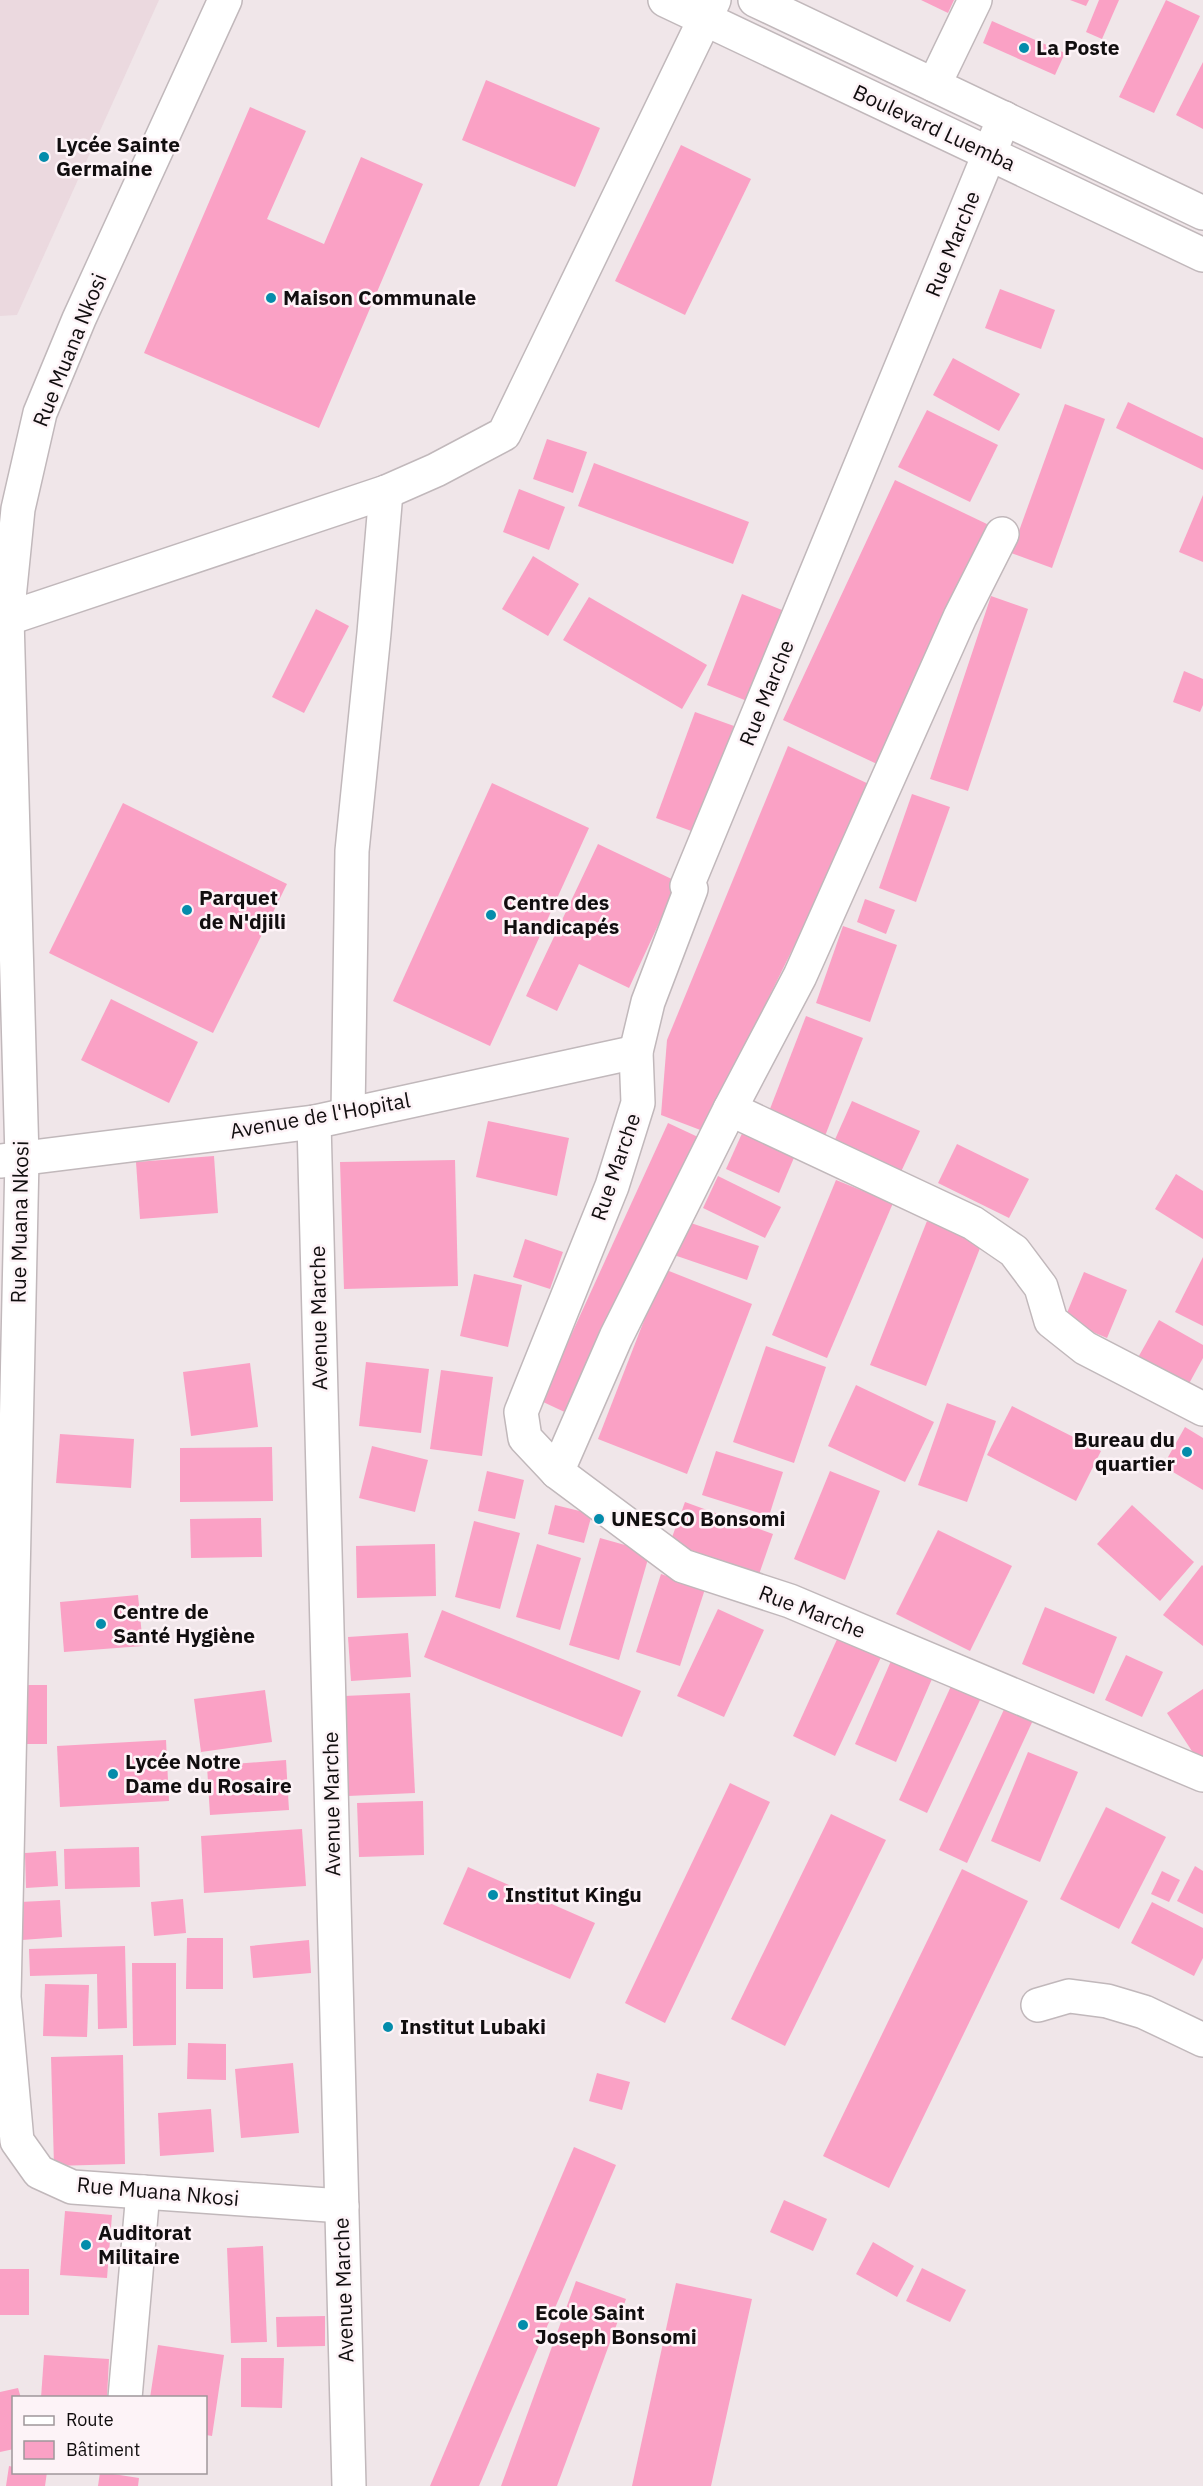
<svg xmlns="http://www.w3.org/2000/svg" width="1203" height="2486" font-family="'IBM Plex Sans',sans-serif">
<style>
.built{fill:#ebd9df}
.building{fill:#faa1c5}
.lines{fill:none;stroke-linecap:round;stroke-linejoin:round}
.street-casing{stroke:#c1b8bb;stroke-width:36}
.street{stroke:#fff;stroke-width:33}
.poi-dot{fill:#048cab;stroke:#fdf3f7;stroke-width:2}
.labels{text-anchor:middle;stroke-width:5;stroke-linejoin:round;paint-order:stroke}
.poi-label{font-size:21px;font-weight:bold;fill:#110e0f;stroke:#fdf3f7;text-anchor:start}
.street-label{font-size:21px;fill:#110e0f;stroke:#fdf3f7}
</style>
<rect width="100%" height="100%" fill="#f0e6e9"/>
<path class="built" d="M0 0H159L17 315 0 316Z"/>
<g class="building">
<path d="M921 0H954L948 13Z"/>
<path d="M1070 0H1089L1086 6Z"/>
<path d="M1099 0H1119L1102 39 1086 32Z"/>
<path d="M1166 0 1200 16 1154 113 1119 97Z"/>
<path d="M992 21 1065 53 1055 75 983 43Z"/>
<path d="M1203 62V129L1176 115Z"/>
<path d="M486 80 600 128 575 187 462 140Z"/>
<path d="M250 107 306 131 267 219 324 244 361 157 423 184 319 428 144 353Z"/>
<path d="M681 145 751 179 685 315 615 281Z"/>
<path d="M1000 289 1055 310 1041 349 985 328Z"/>
<path d="M953 358 1020 394 999 431 933 395Z"/>
<path d="M1128 402 1203 438V470L1116 428Z"/>
<path d="M1065 404 1105 419 1052 568 1011 553Z"/>
<path d="M927 410 998 445 970 502 898 467Z"/>
<path d="M547 439 587 452 573 493 533 479Z"/>
<path d="M594 463 749 522 733 564 578 506Z"/>
<path d="M895 480 989 525 877 764 783 720Z"/>
<path d="M519 489 565 507 549 550 503 532Z"/>
<path d="M1203 495V562L1179 552Z"/>
<path d="M533 556 579 584 548 636 502 609Z"/>
<path d="M742 594 787 612 752 703 707 685Z"/>
<path d="M991 596 1028 609 968 791 930 779Z"/>
<path d="M589 597 707 665 682 709 563 640Z"/>
<path d="M316 609 349 626 304 713 272 697Z"/>
<path d="M1184 671 1203 679V705L1200 712 1173 702Z"/>
<path d="M695 712 734 726 694 832 656 818Z"/>
<path d="M788 746 873 786 703 1131 661 1115 667 1040Z"/>
<path d="M492 783 589 828 490 1046 393 1001Z"/>
<path d="M912 794 950 807 916 902 879 888Z"/>
<path d="M123 803 287 884 213 1033 49 953Z"/>
<path d="M598 844 678 882 629 988 579 964 557 1011 526 996Z"/>
<path d="M865 899 895 910 886 934 857 922Z"/>
<path d="M843 926 897 945 870 1022 816 1003Z"/>
<path d="M111 999 198 1042 169 1103 81 1060Z"/>
<path d="M806 1016 863 1038 825 1136 768 1114Z"/>
<path d="M852 1101 920 1131 900 1174 833 1144Z"/>
<path d="M488 1121 569 1138 557 1196 476 1177Z"/>
<path d="M668 1123 698 1137 571 1415 541 1401Z"/>
<path d="M744 1129 796 1153 779 1193 726 1169Z"/>
<path d="M957 1144 1029 1179 1009 1218 938 1183Z"/>
<path d="M214 1156 218 1213 140 1219 136 1162Z"/>
<path d="M455 1160 458 1286 344 1289 340 1162Z"/>
<path d="M1176 1174 1203 1191V1239L1155 1209Z"/>
<path d="M718 1176 781 1207 765 1238 703 1208Z"/>
<path d="M836 1180 893 1203 827 1358 772 1335Z"/>
<path d="M685 1221 759 1246 747 1280 674 1255Z"/>
<path d="M927 1221 982 1243 926 1386 870 1365Z"/>
<path d="M525 1239 563 1252 550 1289 513 1277Z"/>
<path d="M1203 1257V1326L1175 1312Z"/>
<path d="M664 1269 752 1304 687 1474 598 1439Z"/>
<path d="M1084 1272 1127 1290 1107 1338 1064 1320Z"/>
<path d="M474 1274 522 1285 508 1347 460 1336Z"/>
<path d="M1159 1320 1203 1345V1358L1185 1391 1135 1363Z"/>
<path d="M766 1346 826 1367 794 1463 733 1442Z"/>
<path d="M366 1362 429 1369 421 1433 359 1426Z"/>
<path d="M250 1363 258 1427 191 1436 183 1372Z"/>
<path d="M441 1370 493 1377 482 1456 430 1449Z"/>
<path d="M856 1385 934 1422 905 1482 828 1446Z"/>
<path d="M947 1403 996 1421 967 1502 918 1485Z"/>
<path d="M1012 1406 1101 1451 1076 1501 987 1455Z"/>
<path d="M1185 1427 1203 1438V1490L1163 1466Z"/>
<path d="M60 1434 134 1439 131 1488 56 1483Z"/>
<path d="M372 1446 428 1460 415 1512 359 1498Z"/>
<path d="M272 1447 273 1501 180 1502V1448Z"/>
<path d="M716 1451 783 1472 769 1516 702 1495Z"/>
<path d="M487 1471 524 1480 515 1519 478 1511Z"/>
<path d="M830 1471 880 1491 845 1580 794 1559Z"/>
<path d="M685 1502 773 1534 757 1580 668 1548Z"/>
<path d="M555 1505 592 1514 584 1543 548 1534Z"/>
<path d="M1132 1505 1194 1562 1160 1601 1097 1544Z"/>
<path d="M261 1518 262 1557 191 1558 190 1519Z"/>
<path d="M474 1521 520 1533 500 1609 455 1597Z"/>
<path d="M938 1530 1012 1566 970 1651 896 1614Z"/>
<path d="M600 1538 650 1552 619 1660 569 1645Z"/>
<path d="M435 1544 436 1596 357 1598 356 1546Z"/>
<path d="M537 1544 581 1558 560 1630 516 1617Z"/>
<path d="M1202 1565 1203 1566V1646L1163 1615Z"/>
<path d="M661 1574 705 1589 680 1666 636 1652Z"/>
<path d="M138 1595 143 1646 64 1652 60 1602Z"/>
<path d="M1045 1607 1117 1637 1094 1694 1022 1664Z"/>
<path d="M718 1609 764 1630 724 1717 677 1696Z"/>
<path d="M442 1610 641 1691 622 1737 424 1657Z"/>
<path d="M408 1633 411 1677 351 1681 348 1637Z"/>
<path d="M839 1635 882 1655 835 1756 793 1736Z"/>
<path d="M1126 1655 1163 1672 1142 1717 1105 1700Z"/>
<path d="M891 1661 932 1679 896 1762 855 1744Z"/>
<path d="M952 1684 981 1698 927 1813 899 1800Z"/>
<path d="M17 1685H47V1744H16Z"/>
<path d="M1203 1689V1768L1167 1713Z"/>
<path d="M265 1690 272 1742 201 1752 194 1699Z"/>
<path d="M410 1693 415 1793 348 1796 344 1696Z"/>
<path d="M1007 1703 1035 1716 967 1863 939 1850Z"/>
<path d="M166 1740 169 1801 60 1807 57 1746Z"/>
<path d="M1028 1752 1078 1772 1040 1862 991 1841Z"/>
<path d="M286 1760 289 1810 210 1815 207 1766Z"/>
<path d="M730 1783 770 1802 665 2023 625 2003Z"/>
<path d="M423 1801 424 1855 359 1857 357 1803Z"/>
<path d="M1106 1807 1166 1837 1119 1929 1060 1899Z"/>
<path d="M831 1814 886 1840 785 2046 731 2019Z"/>
<path d="M302 1829 306 1886 204 1893 201 1836Z"/>
<path d="M139 1847 140 1887 65 1889 64 1849Z"/>
<path d="M56 1851 58 1886 26 1888 25 1853Z"/>
<path d="M1195 1866 1203 1871V1914L1177 1901Z"/>
<path d="M468 1867 595 1923 570 1979 443 1924Z"/>
<path d="M962 1869 1028 1901 889 2188 823 2156Z"/>
<path d="M1162 1871 1180 1880 1169 1902 1151 1894Z"/>
<path d="M183 1899 186 1933 154 1936 151 1902Z"/>
<path d="M60 1900 62 1937 22 1940 20 1902Z"/>
<path d="M1152 1902 1203 1928V1958L1194 1976 1131 1943Z"/>
<path d="M187 1938H223V1989H186Z"/>
<path d="M309 1940 311 1973 253 1978 250 1946Z"/>
<path d="M125 1946 127 2028 98 2029 97 1974 30 1976 29 1949Z"/>
<path d="M132 1963H176V2045L133 2046Z"/>
<path d="M45 1984 89 1985 87 2037 43 2036Z"/>
<path d="M188 2043 226 2044V2080L187 2079Z"/>
<path d="M123 2055 125 2164 54 2166 51 2057Z"/>
<path d="M293 2063 299 2133 241 2138 235 2069Z"/>
<path d="M597 2073 630 2082 622 2110 589 2101Z"/>
<path d="M211 2109 214 2152 160 2156 158 2113Z"/>
<path d="M574 2147 616 2165 479 2486H430Z"/>
<path d="M784 2200 827 2219 813 2251 770 2232Z"/>
<path d="M65 2211 112 2215 107 2278 60 2275Z"/>
<path d="M873 2242 914 2266 897 2297 856 2274Z"/>
<path d="M263 2246 267 2342 231 2343 227 2248Z"/>
<path d="M922 2268 966 2290 950 2322 906 2301Z"/>
<rect x="0" y="2269" width="29" height="46"/>
<path d="M576 2281 626 2299 557 2486H501Z"/>
<path d="M676 2283 752 2299 711 2486H632Z"/>
<path d="M325 2316V2346L277 2347 276 2317Z"/>
<path d="M158 2345 224 2355 212 2436 206 2435V2398H150Z"/>
<path d="M44 2355 109 2359 107 2398H41Z"/>
<path d="M241 2358H284L282 2408 241 2407Z"/>
<path d="M18 2388 21 2398H14V2449L0 2452V2392Z"/>
<path d="M9 2466 14 2467V2472H47L45 2486H6Z"/>
<path d="M100 2472 139 2478 138 2486H98Z"/>
</g>
<g class="lines">
<g class="street-casing">
<g id="street">
<path d="M225 0 79 319 40 413 18 509 7 618 22 1158 4 1997 17 2141 39 2172 72 2187 342 2206"/>
<path d="M665 0 1203 255"/>
<path d="M755 0 1203 213"/>
<path d="M934 85 975 0"/>
<path d="M1004 118 687 886 691 889 648 1002 636 1052 638 1103 612 1186 521 1412 525 1438 557 1472 683 1566 790 1601 1203 1775"/>
<path d="M0 621 386 492 436 470 504 434 714 0"/>
<path d="M730 1109 973 1223 1014 1251 1041 1287 1051 1321 1085 1348 1203 1409"/>
<path d="M348 1114 352 851 374 633 386 492"/>
<path d="M314 1122 349 2486"/>
<path d="M2 1161 314 1122 636 1052"/>
<path d="M557 1472 616 1337 730 1109 800 976 960 617 1002 534"/>
<path d="M1038 2005 1069 1996 1107 2001 1144 2012 1203 2040"/>
<path d="M125 2398 143 2192"/>
</g>
</g>
<use href="#street" class="street"/>
</g>
<g class="poi-dot">
<circle cx="1024" cy="48" r="6"/>
<circle cx="44" cy="157" r="6"/>
<circle cx="271" cy="298" r="6"/>
<circle cx="187" cy="910" r="6"/>
<circle cx="491" cy="915" r="6"/>
<circle cx="1187" cy="1452" r="6"/>
<circle cx="599" cy="1519" r="6"/>
<circle cx="101" cy="1624" r="6"/>
<circle cx="113" cy="1774" r="6"/>
<circle cx="493" cy="1895" r="6"/>
<circle cx="388" cy="2027" r="6"/>
<circle cx="86" cy="2245" r="6"/>
<circle cx="523" cy="2325" r="6"/>
</g>
<g class="labels">
<g class="poi-label">
<text x="1036" y="55">La Poste</text>
<text x="56" y="152">Lycée Sainte<tspan x="56" dy="24">Germaine</tspan></text>
<text x="283" y="305">Maison Communale</text>
<text x="199" y="905">Parquet<tspan x="199" dy="24">de N'djili</tspan></text>
<text x="503" y="910">Centre des<tspan x="503" dy="24">Handicapés</tspan></text>
<text x="1175" y="1447" text-anchor="end">Bureau du<tspan x="1175" dy="24">quartier</tspan></text>
<text x="611" y="1526">UNESCO Bonsomi</text>
<text x="113" y="1619">Centre de<tspan x="113" dy="24">Santé Hygiène</tspan></text>
<text x="125" y="1769">Lycée Notre<tspan x="125" dy="24">Dame du Rosaire</tspan></text>
<text x="505" y="1902">Institut Kingu</text>
<text x="400" y="2034">Institut Lubaki</text>
<text x="98" y="2240">Auditorat<tspan x="98" dy="24">Militaire</tspan></text>
<text x="535" y="2320">Ecole Saint<tspan x="535" dy="24">Joseph Bonsomi</tspan></text>
</g>
<g class="street-label">
<text transform="translate(934 128) rotate(25)" y="7">Boulevard Luemba</text>
<text transform="translate(953 244) rotate(-68)" y="7">Rue Marche</text>
<text transform="translate(70 350) rotate(-68)" y="7">Rue Muana Nkosi</text>
<text transform="translate(767 693) rotate(-68)" y="7">Rue Marche</text>
<text transform="translate(320 1116) rotate(-10)" y="7">Avenue de l'Hopital</text>
<text transform="translate(616 1167) rotate(-71)" y="7">Rue Marche</text>
<text transform="translate(20 1222) rotate(-89)" y="7">Rue Muana Nkosi</text>
<text transform="translate(319 1318) rotate(-91)" y="7">Avenue Marche</text>
<text transform="translate(812 1612) rotate(21)" y="7">Rue Marche</text>
<text transform="translate(332 1804) rotate(-91)" y="7">Avenue Marche</text>
<text transform="translate(158 2192) rotate(5)" y="7">Rue Muana Nkosi</text>
<text transform="translate(344 2290) rotate(-92)" y="7">Avenue Marche</text>
</g>
</g>
<rect x="12" y="2396" width="195" height="78" fill="#fdf3f7" stroke="#9f979a" stroke-width="1.5"/>
<rect x="24" y="2416" width="30" height="9" fill="#ffffff" stroke="#9f979a" stroke-width="1.5"/>
<text x="66" y="2426" font-size="18" fill="#110e0f">Route</text>
<rect x="24" y="2441" width="30" height="18" fill="#faa1c5" stroke="#9f979a" stroke-width="1.5"/>
<text x="66" y="2456" font-size="18" fill="#110e0f">Bâtiment</text>
</svg>
